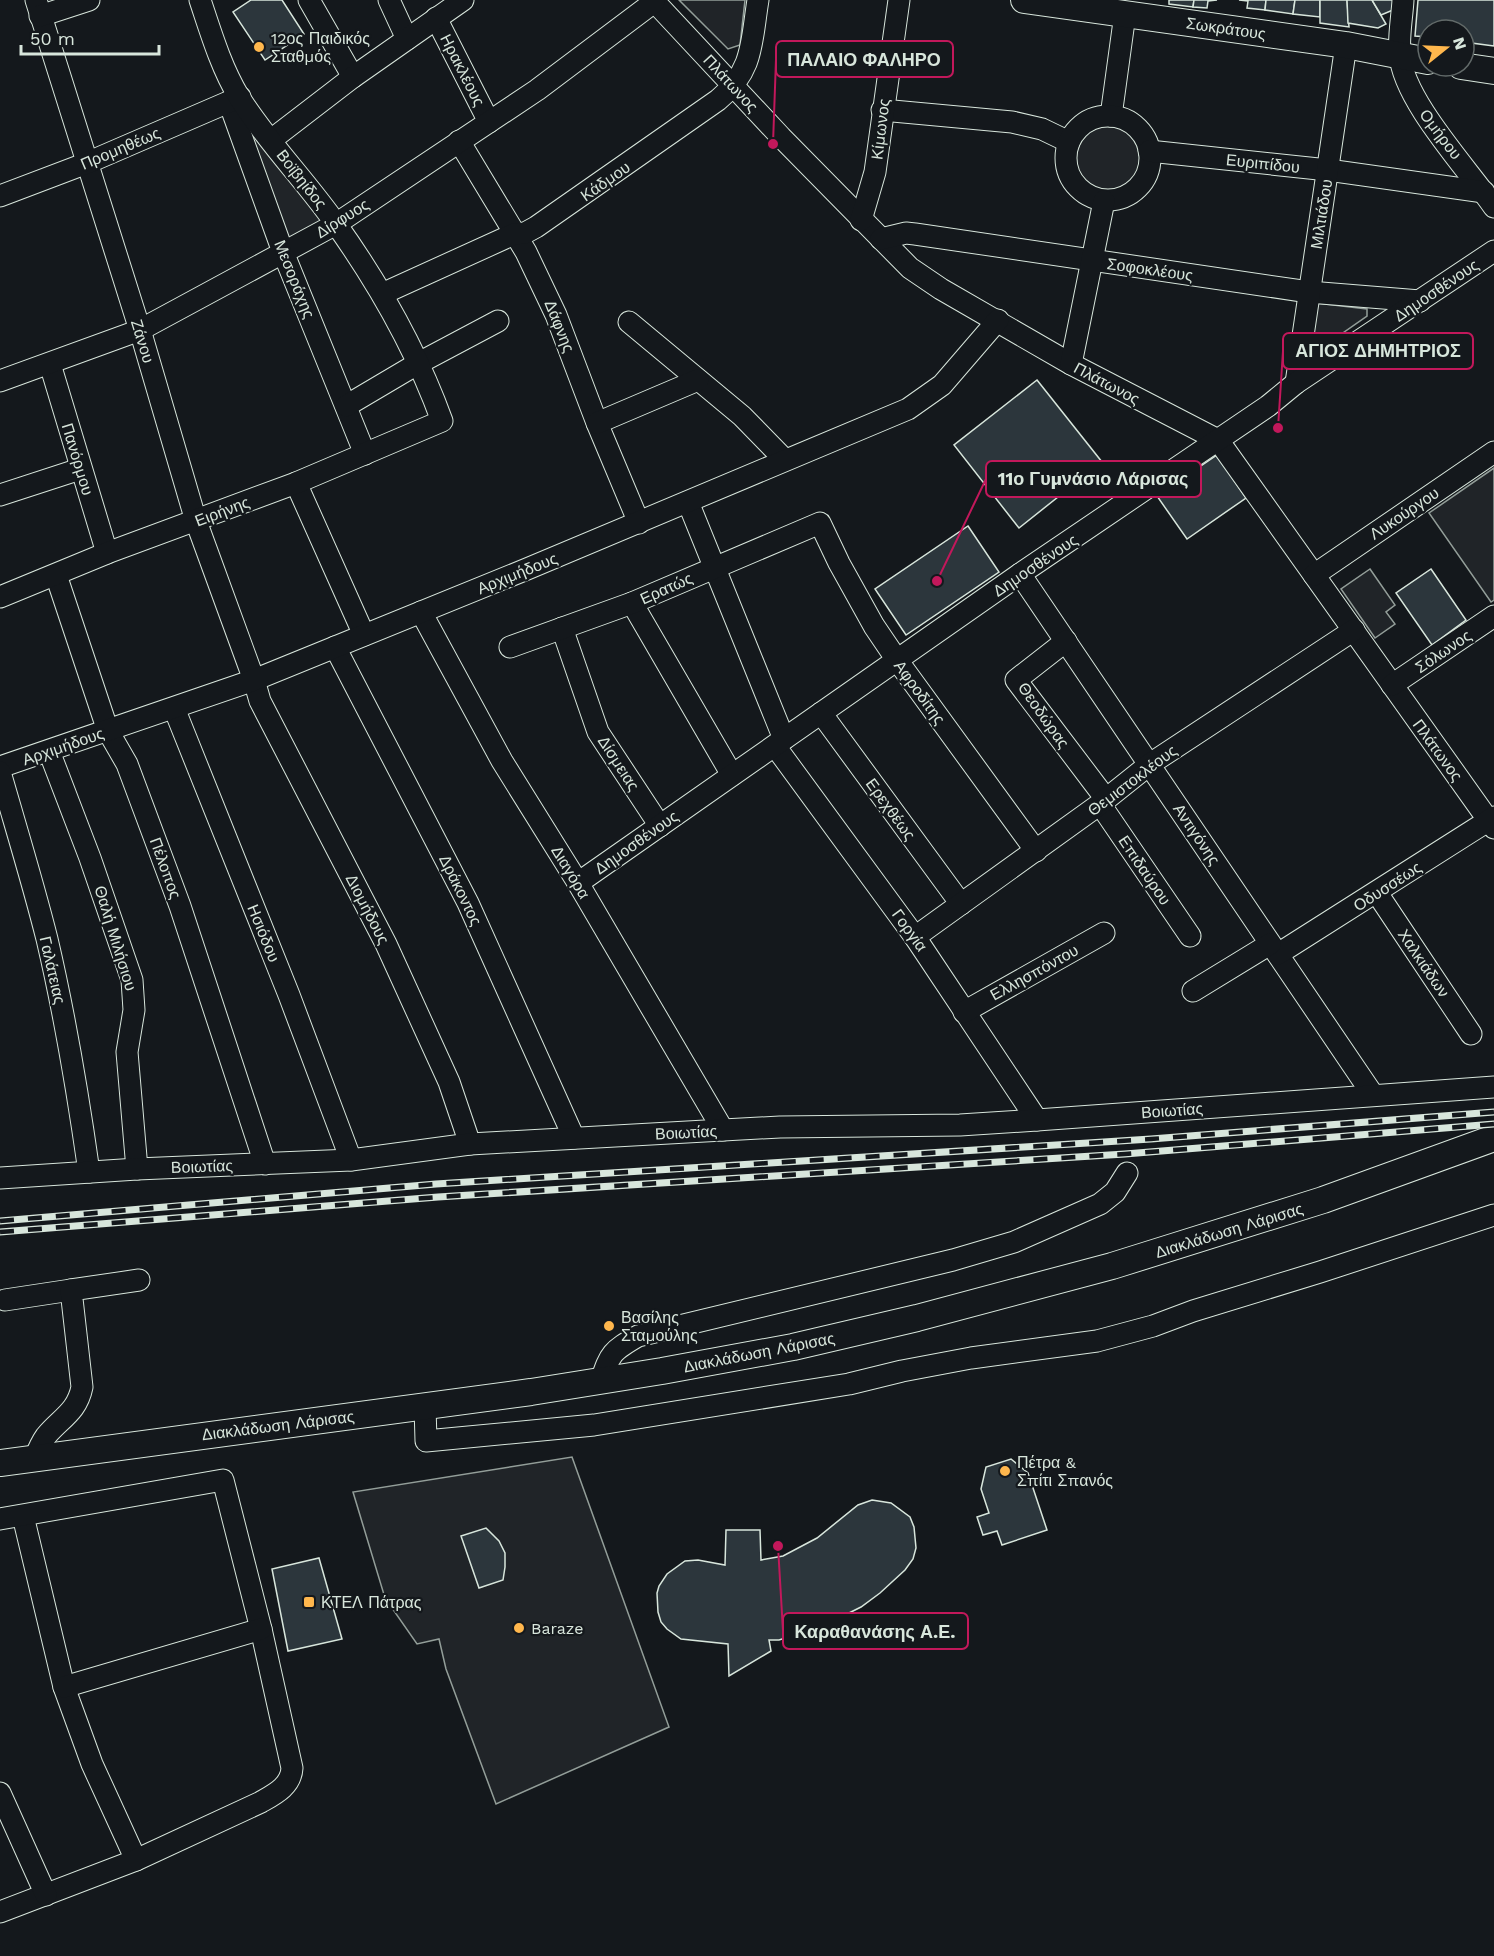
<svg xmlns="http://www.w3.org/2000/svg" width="1494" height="1956" font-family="'Work Sans',sans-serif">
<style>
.green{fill:#202428;stroke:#939e99;stroke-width:1.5}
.building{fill:#2c363c;stroke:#d8e6dc;stroke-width:1.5}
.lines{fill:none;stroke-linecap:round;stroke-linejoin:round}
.minor-casing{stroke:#d8e6dc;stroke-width:23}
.major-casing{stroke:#d8e6dc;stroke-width:28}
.minor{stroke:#14181c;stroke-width:21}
.major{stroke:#14181c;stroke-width:26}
.rail-casing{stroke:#d8e6dc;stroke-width:7}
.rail{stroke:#14181c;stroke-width:4.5;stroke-dasharray:14;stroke-linecap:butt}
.poi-dot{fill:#ffb74d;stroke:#14181c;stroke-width:2}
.labels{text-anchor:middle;stroke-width:4.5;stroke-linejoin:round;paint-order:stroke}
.street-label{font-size:16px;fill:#d8e6dc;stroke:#14181c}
.poi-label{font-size:16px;fill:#d8e6dc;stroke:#14181c;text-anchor:start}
.leader{fill:none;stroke:#c2185b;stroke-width:2}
.callout-dot{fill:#c2185b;stroke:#14181c;stroke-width:2}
.callout{fill:#14181c;stroke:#c2185b;stroke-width:2}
.callout-label{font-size:18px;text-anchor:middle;font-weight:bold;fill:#d8e6dc}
</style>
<rect width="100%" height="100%" fill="#14181c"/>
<g class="green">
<path d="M679 0H745L740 45 728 49Z"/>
<circle cx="1108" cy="159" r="35"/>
<path d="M247 124 323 222 287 241Z"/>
<path d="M1316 303 1367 309V316L1314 353 1310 348Z"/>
<path d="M1494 468V600L1491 602 1429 513Z"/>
<path d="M1370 569 1395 605 1386 612 1395 624 1375 638 1341 589Z"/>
<path d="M572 1457 669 1727 496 1804 446 1669 439 1639 417 1644 385 1598 353 1492Z"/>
</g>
<g class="building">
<path d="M251 0H282L304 34 265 60 233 12Z"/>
<path d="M1169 0H1194L1193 7 1169 4Z"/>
<path d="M1194 0H1217L1208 1 1207 8 1193 7Z"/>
<path d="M1239 0H1266L1265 10 1247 8 1248 1Z"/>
<path d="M1266 0H1295L1293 14 1265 10Z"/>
<path d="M1295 0H1320V17L1293 14Z"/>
<path d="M1320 0H1347L1349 27 1320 23Z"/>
<path d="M1347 0H1372L1386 24 1378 28 1348 23Z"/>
<path d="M1372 0H1393V10L1381 15Z"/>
<path d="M1418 0H1494V46L1464 42V30H1428V37L1415 36Z"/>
<path d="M1037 380 1102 462 1019 528 954 445Z"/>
<path d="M1217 455 1246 498 1187 539 1157 496Z"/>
<path d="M968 526 999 572 906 635 875 589Z"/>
<path d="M1431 569 1466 620 1432 645 1396 593Z"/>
<path d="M1011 1459 1028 1473 1047 1530 1002 1545 997 1531 983 1535 977 1517 989 1513 981 1489 986 1467Z"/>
<path d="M872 1500 891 1503 910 1517 914 1527 916 1548 913 1559 905 1570 880 1593 861 1607 823 1626 779 1640H769L771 1651 729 1676 728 1644 681 1639 667 1629 661 1622 658 1612 657 1593 659 1586 667 1574 685 1561 698 1560 725 1565 726 1530H760L761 1560 783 1556 817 1538 858 1505Z"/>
<path d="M486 1528 499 1541 505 1553V1567L503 1580 479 1588 461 1536Z"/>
<path d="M319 1558 342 1639 288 1651 272 1569Z"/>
</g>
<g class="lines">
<g class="minor-casing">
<g id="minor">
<path d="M36 0 140 330 196 521 254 680 260 701 386 944 449 1082 470 1144"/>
<path d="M309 0 353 77"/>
<path d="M389 0 407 39"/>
<path d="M653 0 781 137 910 268 941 289 1071 364 1218 440 1494 828"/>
<path d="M1403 0C1402 18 1398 38 1400 55 1403 100 1468 169 1494 207"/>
<path d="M40 16 89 0"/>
<path d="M436 18 489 122"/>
<path d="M229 102 283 252 365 454"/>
<path d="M882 110 1012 122 1042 129 1069 142"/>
<path d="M1111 116 1125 14"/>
<circle cx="1108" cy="158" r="42"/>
<path d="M271 140 353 77 463 0"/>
<path d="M459 141 526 252 556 315 597 423 639 523"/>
<path d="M1149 151 1328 170 1484 192"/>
<path d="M0 196 87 163 240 97"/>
<path d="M861 220 875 172 899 0"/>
<path d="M881 239 906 233 915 234 1309 292 1420 301"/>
<path d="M382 294 514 234 525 233 536 227 718 100C754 70 751 43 758 0"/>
<path d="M629 322 742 416 785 460"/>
<path d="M50 364 107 553"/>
<path d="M1071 364 1104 201"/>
<path d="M0 381 140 330 336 224 537 90 654 2"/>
<path d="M1296 383 1346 45"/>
<path d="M346 406 417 364 498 321"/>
<path d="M597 423 698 380"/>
<path d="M296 483 364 635"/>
<path d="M0 495 80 469"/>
<path d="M688 502 784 739"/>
<path d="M1020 574 1373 1095"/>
<path d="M56 575 108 731 127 764 180 906 265 1164"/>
<path d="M1314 575 1494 452"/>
<path d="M0 597 107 553 296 483 442 421C417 352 378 283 336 224 306 181 267 142 239 97 221 67 211 33 200 0"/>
<path d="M632 603 732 775"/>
<path d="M421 612 502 761 578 883 723 1130"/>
<path d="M562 628 598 732 660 826"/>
<path d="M1066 641 1016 680 1106 799"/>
<path d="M335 647 468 903 574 1138"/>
<path d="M510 647 632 603 820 523 839 563 874 626 897 660 1036 851"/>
<path d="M1392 685 1494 616"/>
<path d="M174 708 289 995 351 1160"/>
<path d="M821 713 961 904"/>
<path d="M775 746 915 937 1037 1120"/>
<path d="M49 751 90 858 132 980 134 1010 127 1052 137 1169"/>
<path d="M0 767 254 680 527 569 908 409 942 385 998 320"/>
<path d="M0 772C16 828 33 883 47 939 65 1016 78 1094 89 1172"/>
<path d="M1100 804 1190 936"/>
<path d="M578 883 1020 574 1268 406 1296 383 1494 251"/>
<path d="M1377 893 1471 1034"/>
<path d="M915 937 1100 804 1150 764 1354 630"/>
<path d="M1278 954 1494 817"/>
<path d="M1193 991 1270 944"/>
<path d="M964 1012 1104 933"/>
<path d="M0 1178 137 1169 351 1160 470 1144 723 1130 780 1127 960 1125 1037 1120 1494 1087"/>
<path d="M5 1300 71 1290"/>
<path d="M601 1381C610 1353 612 1351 638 1336L953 1260 1014 1242 1100 1204 1115 1192 1127 1173"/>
<path d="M425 1406 426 1441 594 1425 849 1384 902 1371 971 1358 1097 1341 1153 1326 1193 1311 1320 1272 1494 1215"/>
<path d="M35 1458C38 1450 41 1443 46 1436 61 1418 77 1412 82 1387L71 1290 139 1280"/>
<path d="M23 1516 64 1687 92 1764 136 1860"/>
<path d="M0 1519 223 1480 261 1629 292 1768C291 1786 275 1794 261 1802L136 1860 0 1912"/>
<path d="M64 1687 261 1629"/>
<path d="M0 1793 46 1895"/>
</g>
</g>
<g class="major-casing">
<g id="major">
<path d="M1024 0 1346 45 1428 61"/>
<path d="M1461 66 1494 71"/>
<path d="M0 1463 531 1392 662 1371 793 1347 917 1318 1112 1266 1323 1200 1494 1138"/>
</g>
</g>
<use href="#minor" class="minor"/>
<use href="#major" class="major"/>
<g class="rail-casing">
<g id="rail">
<path d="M0 1221 436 1184 1151 1139 1494 1112"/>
<path d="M0 1232 438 1197 1125 1154 1494 1124"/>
</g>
</g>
<use href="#rail" class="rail"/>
</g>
<g class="poi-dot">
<circle cx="259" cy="47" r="6"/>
<circle cx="609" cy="1326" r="6"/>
<circle cx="1005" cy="1471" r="6"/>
<rect x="303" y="1596" width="12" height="12" rx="3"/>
<circle cx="519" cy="1628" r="6"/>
</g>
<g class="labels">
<g class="street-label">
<text transform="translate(1226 28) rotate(8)" y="6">Σωκράτους</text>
<text transform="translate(463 70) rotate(63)" y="6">Ηρακλέους</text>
<text transform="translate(731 83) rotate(47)" y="6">Πλάτωνος</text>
<text transform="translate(880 129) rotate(-83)" y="6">Κίμωνος</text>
<text transform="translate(1441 134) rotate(53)" y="6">Ομήρου</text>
<text transform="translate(120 148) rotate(-23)" y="6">Προμηθέως</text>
<text transform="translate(1263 163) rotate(6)" y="6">Ευριπίδου</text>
<text transform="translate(302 179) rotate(52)" y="6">Βοϊβηίδος</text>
<text transform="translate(605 181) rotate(-35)" y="6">Κάδμου</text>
<text transform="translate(1321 214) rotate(-81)" y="6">Μιλτιάδου</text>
<text transform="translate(342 218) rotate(-32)" y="6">Δίρφυος</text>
<text transform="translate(1150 269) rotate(8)" y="6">Σοφοκλέους</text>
<text transform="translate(295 279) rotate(68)" y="6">Μεσοράχης</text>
<text transform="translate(1436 290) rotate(-34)" y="6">Δημοσθένους</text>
<text transform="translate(560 326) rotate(68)" y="6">Δάφνης</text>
<text transform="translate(143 341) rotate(73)" y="6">Ζάνου</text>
<text transform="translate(1107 383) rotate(28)" y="6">Πλάτωνος</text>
<text transform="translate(78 459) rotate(73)" y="6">Πανόρμου</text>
<text transform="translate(222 511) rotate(-21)" y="6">Ειρήνης</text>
<text transform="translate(1404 513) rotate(-34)" y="6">Λυκούργου</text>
<text transform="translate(1035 565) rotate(-34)" y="6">Δημοσθένους</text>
<text transform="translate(517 573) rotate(-22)" y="6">Αρχιμήδους</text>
<text transform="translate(666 588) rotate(-24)" y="6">Ερατώς</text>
<text transform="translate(1443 651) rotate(-34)" y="6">Σόλωνος</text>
<text transform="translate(920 692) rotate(54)" y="6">Αφροδίτης</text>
<text transform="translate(1044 715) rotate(55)" y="6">Θεοδώρας</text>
<text transform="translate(63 746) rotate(-19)" y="6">Αρχιμήδους</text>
<text transform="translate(1438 750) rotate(54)" y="6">Πλάτωνος</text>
<text transform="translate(619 763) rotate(57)" y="6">Δίσμειας</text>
<text transform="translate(1132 780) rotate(-37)" y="6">Θεμιστοκλέους</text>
<text transform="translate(891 809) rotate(54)" y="6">Ερεχθέως</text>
<text transform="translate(1197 834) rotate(56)" y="6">Αντιγόνης</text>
<text transform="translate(636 842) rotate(-35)" y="6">Δημοσθένους</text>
<text transform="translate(166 868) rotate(70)" y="6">Πέλοπος</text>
<text transform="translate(1145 870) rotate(56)" y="6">Επιδαύρου</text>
<text transform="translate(571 872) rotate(59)" y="6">Διαγόρα</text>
<text transform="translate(1387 886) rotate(-33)" y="6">Οδυσσέως</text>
<text transform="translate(461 890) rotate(64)" y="6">Δράκοντος</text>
<text transform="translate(368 909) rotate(63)" y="6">Διομήδους</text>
<text transform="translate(910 930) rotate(54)" y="6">Γοργία</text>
<text transform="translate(264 933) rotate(68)" y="6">Ησιόδου</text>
<text transform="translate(116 938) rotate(73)" y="6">Θαλή Μιλήσιου</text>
<text transform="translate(1424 963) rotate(56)" y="6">Χαλκιάδων</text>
<text transform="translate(53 970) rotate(77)" y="6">Γαλάτειας</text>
<text transform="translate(1034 972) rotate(-29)" y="6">Ελλησπόντου</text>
<text transform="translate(1172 1110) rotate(-4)" y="6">Βοιωτίας</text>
<text transform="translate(686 1132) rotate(-3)" y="6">Βοιωτίας</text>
<text transform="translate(202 1166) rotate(-2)" y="6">Βοιωτίας</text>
<text transform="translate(1229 1230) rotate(-17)" y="6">Διακλάδωση Λάρισας</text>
<text transform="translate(759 1352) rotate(-11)" y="6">Διακλάδωση Λάρισας</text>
<text transform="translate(278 1425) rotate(-7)" y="6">Διακλάδωση Λάρισας</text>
</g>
<g class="poi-label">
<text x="271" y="44">12ος Παιδικός<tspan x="271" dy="18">Σταθμός</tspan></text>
<text x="621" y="1323">Βασίλης<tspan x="621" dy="18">Σταμούλης</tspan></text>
<text x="1017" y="1468">Πέτρα &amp;<tspan x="1017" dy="18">Σπίτι Σπανός</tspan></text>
<text x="321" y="1608">ΚΤΕΛ Πάτρας</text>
<text x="531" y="1634">Baraze</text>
</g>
</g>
<path class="leader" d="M773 144L776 59M1278 428L1283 351M937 581L986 479M778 1546L783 1631"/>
<g class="callout-dot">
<circle cx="773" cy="144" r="6"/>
<circle cx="1278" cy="428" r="6"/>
<circle cx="937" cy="581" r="6"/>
<circle cx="778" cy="1546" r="6"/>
</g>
<g class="callout">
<rect x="776" y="41" width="177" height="36" rx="6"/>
<rect x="1283" y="333" width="190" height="36" rx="6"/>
<rect x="986" y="461" width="215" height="36" rx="6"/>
<rect x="783" y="1613" width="185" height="36" rx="6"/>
</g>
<g class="callout-label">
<text x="864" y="66">ΠΑΛΑΙΟ ΦΑΛΗΡΟ</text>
<text x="1378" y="357">ΑΓΙΟΣ ΔΗΜΗΤΡΙΟΣ</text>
<text x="1093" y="485">11ο Γυμνάσιο Λάρισας</text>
<text x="875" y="1638">Καραθανάσης Α.Ε.</text>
</g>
<g transform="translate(1446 48) rotate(72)"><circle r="28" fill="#14181c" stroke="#626a69" stroke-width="1.5"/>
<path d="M0-4.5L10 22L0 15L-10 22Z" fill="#ffb74d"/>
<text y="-9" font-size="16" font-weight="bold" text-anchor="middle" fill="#d8e6dc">N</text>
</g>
<path d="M21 45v9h138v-9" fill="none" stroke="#d8e6dc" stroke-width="3"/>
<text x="30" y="45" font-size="18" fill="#d8e6dc" stroke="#14181c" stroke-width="4.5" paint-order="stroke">50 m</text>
</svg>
